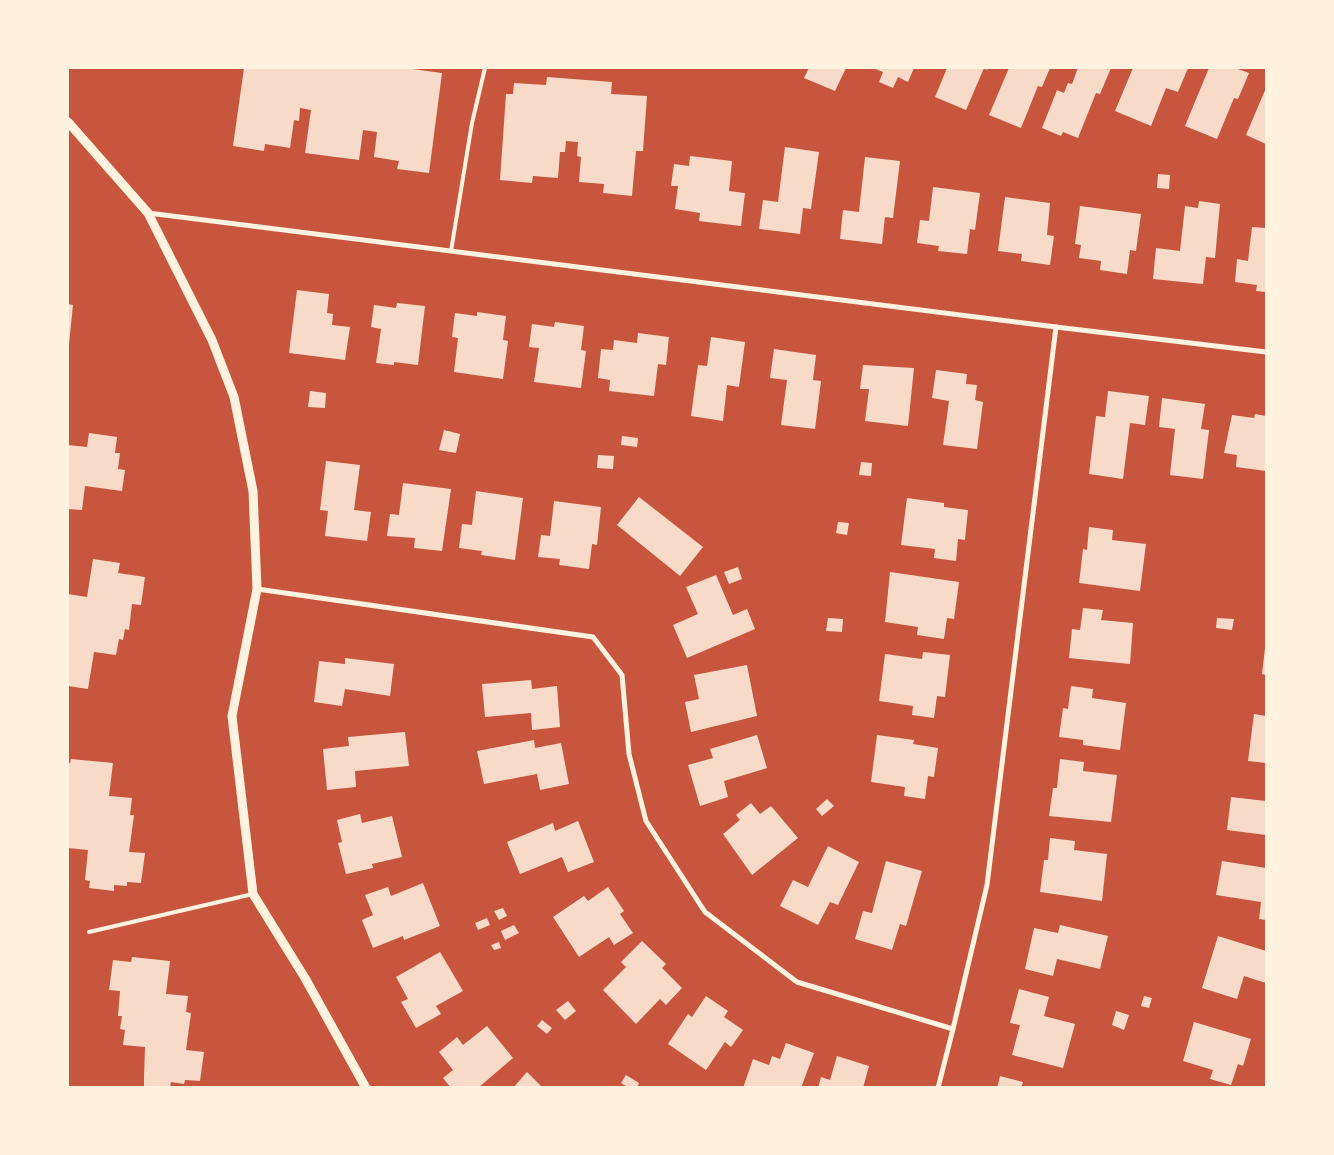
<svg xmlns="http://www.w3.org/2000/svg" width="1334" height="1155" font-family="'Work Sans',sans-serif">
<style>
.building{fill:#f7dbc8}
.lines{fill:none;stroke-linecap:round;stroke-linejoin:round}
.service{stroke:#fff3e0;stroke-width:4}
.minor{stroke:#fff3e0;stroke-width:5}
.tertiary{stroke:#fff3e0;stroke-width:9}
</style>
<rect width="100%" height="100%" fill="#c8553d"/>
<g class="building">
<path d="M244 68H405L442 73 429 173 397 169 399 161 374 157 377 132 363 130 359 160 305 153 311 110 300 108 299 121 294 120 290 148 265 144 264 151 233 146Z"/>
<path d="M809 68H846L835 91 804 78Z"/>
<path d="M873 68H914L908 82 898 77 893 88 879 82 883 72Z"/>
<path d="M947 68H988L987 70 984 68 966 110 935 97Z"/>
<path d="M1009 68H1050L1042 87 1038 86 1021 128 989 115Z"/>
<path d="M1078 68H1111L1100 94 1096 93 1078 138 1063 132 1061 136 1042 128 1057 90 1064 93 1068 83 1072 84Z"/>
<path d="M1133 68H1188L1178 92 1166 88 1151 126 1115 111Z"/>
<path d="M1209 68H1235L1249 73 1238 99 1234 98 1217 139 1185 126Z"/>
<path d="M547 77 612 82 611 94 647 96 643 151H636L632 196 603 193 604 184 579 182 581 157 577 156 578 142 566 141 565 152H560L558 178 533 176 532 183 500 180 506 94H513L514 83 546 85Z"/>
<path d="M1266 88V144L1246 135Z"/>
<path d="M785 147 819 152 811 209 803 208 800 234 759 229 763 200 778 202Z"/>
<path d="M690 156 732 161 729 191 745 193 741 226 699 221 700 213 675 209 678 186H671L674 164 689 166Z"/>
<path d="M865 157 900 161 893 218 885 217 882 244 840 239 843 210 859 212Z"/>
<path d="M1158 174 1170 175 1169 189 1157 188Z"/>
<path d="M933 187 980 193 975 230 970 229 967 254 938 251 939 246 917 243 920 220 929 221Z"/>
<path d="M1005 197 1050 203 1047 235 1054 236 1050 265 1021 261 1022 254 998 251Z"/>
<path d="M1199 201 1220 204 1215 258 1206 257 1203 284 1153 279 1156 248 1180 251 1185 206 1198 208Z"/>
<path d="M1080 206 1141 214 1136 251 1130 250 1127 274 1100 270 1101 261 1079 258 1081 245 1075 244Z"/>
<path d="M1252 227 1266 228V292L1256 291 1257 285 1235 282 1237 259 1248 261Z"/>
<path d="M297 290 329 294 327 313 333 314 332 325 350 327 345 360 289 353Z"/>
<path d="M397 303 425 306 418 365 394 362V365L376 363 381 329 371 327 374 305 396 308Z"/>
<path d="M68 304 73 305 69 344H68Z"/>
<path d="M477 312 506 316 503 340 508 341 503 379 454 372 458 338 452 337 455 313 477 316Z"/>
<path d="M555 322 584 326 581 350 586 351 581 388 534 382 539 348 529 347 532 324 554 327Z"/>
<path d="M638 333 669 337 666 365 658 364 654 396 609 391 610 380 598 378 601 349 613 350 614 340 637 343Z"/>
<path d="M711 337 745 342 739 387 727 385 723 421 691 416 698 365 707 366Z"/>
<path d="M774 349 816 355 813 380 821 381 815 429 781 425 787 380 770 378Z"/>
<path d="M863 365 914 368 908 426 865 421 869 389H860Z"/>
<path d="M936 370 967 374 966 384 977 385 975 400 983 402 977 449 943 445 949 401 932 398Z"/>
<path d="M310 391 326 393 325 408 308 407Z"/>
<path d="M1108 391 1149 396 1145 425 1130 423 1123 479 1089 474 1096 416 1105 417Z"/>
<path d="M1162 398 1205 404 1201 429 1209 430 1203 479 1170 475 1175 429 1159 427Z"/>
<path d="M1255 414 1266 416V471L1236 467 1237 455 1224 453 1232 415 1254 418Z"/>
<path d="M444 430 460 434 456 453 439 450Z"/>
<path d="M89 433 117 437 115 453H120L118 469 125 470 122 491 85 486 82 510 68 509V445L87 447Z"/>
<path d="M622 436 638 438 637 447 621 445Z"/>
<path d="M598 455 614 456 613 469 597 468Z"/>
<path d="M326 461 360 465 354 510 371 512 367 541 325 536 328 511 320 510Z"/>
<path d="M861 462 872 463 871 476 859 475Z"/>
<path d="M403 483 451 489 442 551 414 548 415 538 387 536 390 514 399 515Z"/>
<path d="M476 491 523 498 515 560 481 555 482 551 459 548 462 524 472 525Z"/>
<path d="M639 497 703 547 680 576 617 525Z"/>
<path d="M907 498 944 503V507L968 510 965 540 958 539 956 561 934 558 935 549 901 545Z"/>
<path d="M554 501 601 507 597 545 592 544 589 569 559 565 560 559 538 557 541 535 550 536Z"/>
<path d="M838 522 849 523 847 535 836 533Z"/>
<path d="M1089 527 1113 530 1112 540 1146 544 1140 591 1079 583 1083 549 1087 550Z"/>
<path d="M93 559 120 563 118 573 145 577 141 605 132 604 129 630 125 629 123 640 119 639 116 655 94 652 88 689 68 686V594L87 597Z"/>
<path d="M738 567 742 579 729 584 724 572Z"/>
<path d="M890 572 959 582 954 619 947 618 944 639 917 635 918 627 885 622Z"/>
<path d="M716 575 733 615 747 609 755 629 687 658 673 625 698 614 686 587Z"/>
<path d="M1083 608 1103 610 1101 620 1133 623 1130 664 1069 658 1072 629 1080 630Z"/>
<path d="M828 618 843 619 842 632 826 631Z"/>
<path d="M1217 618 1234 619 1232 630 1216 628Z"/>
<path d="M1265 648H1266V675L1262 674Z"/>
<path d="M923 652 950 655 945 697 937 696 934 718 912 715 913 706 879 701 885 654 922 659Z"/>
<path d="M345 658 394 664 390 696 345 689 342 706 314 702 319 661 345 664Z"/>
<path d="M747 665 757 716 691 732 685 702 699 699 694 675Z"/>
<path d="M531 680 532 689 557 686 560 727 532 730 531 713 485 717 482 684Z"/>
<path d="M1071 686 1093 689 1092 698 1126 703 1120 750 1083 745V740L1059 737 1063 708 1068 709Z"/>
<path d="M1254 714 1266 716V763L1248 761Z"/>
<path d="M405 732 409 766 355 771 356 787 327 790 323 749 349 746 348 737Z"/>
<path d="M757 735 767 768 724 781 728 797 700 806 688 765 713 758 710 749Z"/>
<path d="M877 735 914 740 913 744 938 748 934 777 928 776 925 799 904 796 905 787 871 782Z"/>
<path d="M534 740 535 748 561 743 569 784 540 790 537 774 484 784 477 751Z"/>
<path d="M71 759 113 763 109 796 132 798 130 815H134L129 852 145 853 141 883 127 882V886L114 885V891L89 888 90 881 85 880 88 850 68 848V763H70Z"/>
<path d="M1060 759 1084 762 1083 771 1117 775 1111 822 1049 816 1053 788H1057Z"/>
<path d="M1231 797 1266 801V835L1227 830Z"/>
<path d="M827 799 834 806 822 816 816 809Z"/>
<path d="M751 803 760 814 771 806 798 838 752 875 723 834 740 820 736 815Z"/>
<path d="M360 814 362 823 392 816 402 857 372 864 373 868 346 874 338 843 342 842 337 820Z"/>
<path d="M578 821 594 862 568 872 562 857 520 874 507 842 553 823 555 831Z"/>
<path d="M1050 838 1075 841 1074 850 1107 854 1102 901 1040 892 1044 860H1048Z"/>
<path d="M828 846 859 862 838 905 830 902 818 925 780 906 793 880 808 887Z"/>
<path d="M886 861 922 871 906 926 900 924 892 950 855 939 863 911 872 913Z"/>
<path d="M1222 861 1266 868V920L1259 919 1261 902 1216 895Z"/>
<path d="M423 883 440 926 404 940 403 936 373 948 362 920 373 915 365 895 388 887 391 896Z"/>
<path d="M608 887 624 911 620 914 633 933 614 945 609 937 579 957 553 917 584 896 588 901Z"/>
<path d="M503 908 507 916 499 920 494 911Z"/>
<path d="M487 918 490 925 478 930 475 923Z"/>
<path d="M514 925 519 933 505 940 501 931Z"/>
<path d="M1060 925 1108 936 1100 969 1057 959 1053 976 1025 969 1034 928 1058 933Z"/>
<path d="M1218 936 1266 951V983L1244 976 1237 999 1202 988Z"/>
<path d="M642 941 666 964 662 968 682 988 666 1005 660 999 636 1024 603 990 626 967 621 962Z"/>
<path d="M499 942 501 948 494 950 491 945Z"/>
<path d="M440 952 463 991 436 1006 441 1014 416 1028 401 1002 408 999 396 977Z"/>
<path d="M132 957 170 961 166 994 188 996 186 1012 191 1013 186 1050 204 1052 200 1081 185 1080 184 1084 171 1082 170 1088 144 1086V1077L145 1047 123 1045 125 1030 120 1029 122 1016H118L120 991 109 990 113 960 131 962Z"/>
<path d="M1019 989 1049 997 1044 1016 1075 1024 1063 1068 1012 1055 1020 1025 1010 1023Z"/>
<path d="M706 996 728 1011 724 1017 743 1030 731 1047 725 1042 706 1070 668 1044 688 1014 692 1017Z"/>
<path d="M1144 996 1152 998 1149 1008 1141 1006Z"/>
<path d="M568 1001 576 1011 565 1020 556 1010Z"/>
<path d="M1116 1011 1129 1015 1124 1030 1112 1025Z"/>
<path d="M542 1020 552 1028 547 1034 537 1026Z"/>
<path d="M1194 1022 1251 1039 1243 1066 1238 1064 1231 1085 1210 1079 1213 1070 1183 1061Z"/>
<path d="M487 1026 513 1058 478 1088H451L443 1078 453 1070 439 1052 457 1037 463 1045Z"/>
<path d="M786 1043 814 1053 801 1088H743L753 1059 769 1065 772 1056 780 1059Z"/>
<path d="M837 1056 869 1066 863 1088H818L821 1077 830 1080Z"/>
<path d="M527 1072 543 1088H513Z"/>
<path d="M626 1075 639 1083 637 1088H629L621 1083Z"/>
<path d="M1000 1076 1023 1082 1021 1088H997Z"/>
</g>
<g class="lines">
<g class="service">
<path d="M451 251 472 123 485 68"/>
<path d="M89 932 253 894"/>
</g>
<g class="minor">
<path d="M148 213 1056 327 1266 352"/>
<path d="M257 589 593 637 622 675 629 754 646 821 705 912 797 982 953 1029"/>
<path d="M938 1088 953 1029 987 885 1056 327"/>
</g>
<path class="tertiary" d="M68 122 148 213 212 340 234 397 253 491 257 589 232 716 253 894 305 978 366 1088"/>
</g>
<rect width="1334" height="1155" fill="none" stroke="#fff3e0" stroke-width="138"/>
</svg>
